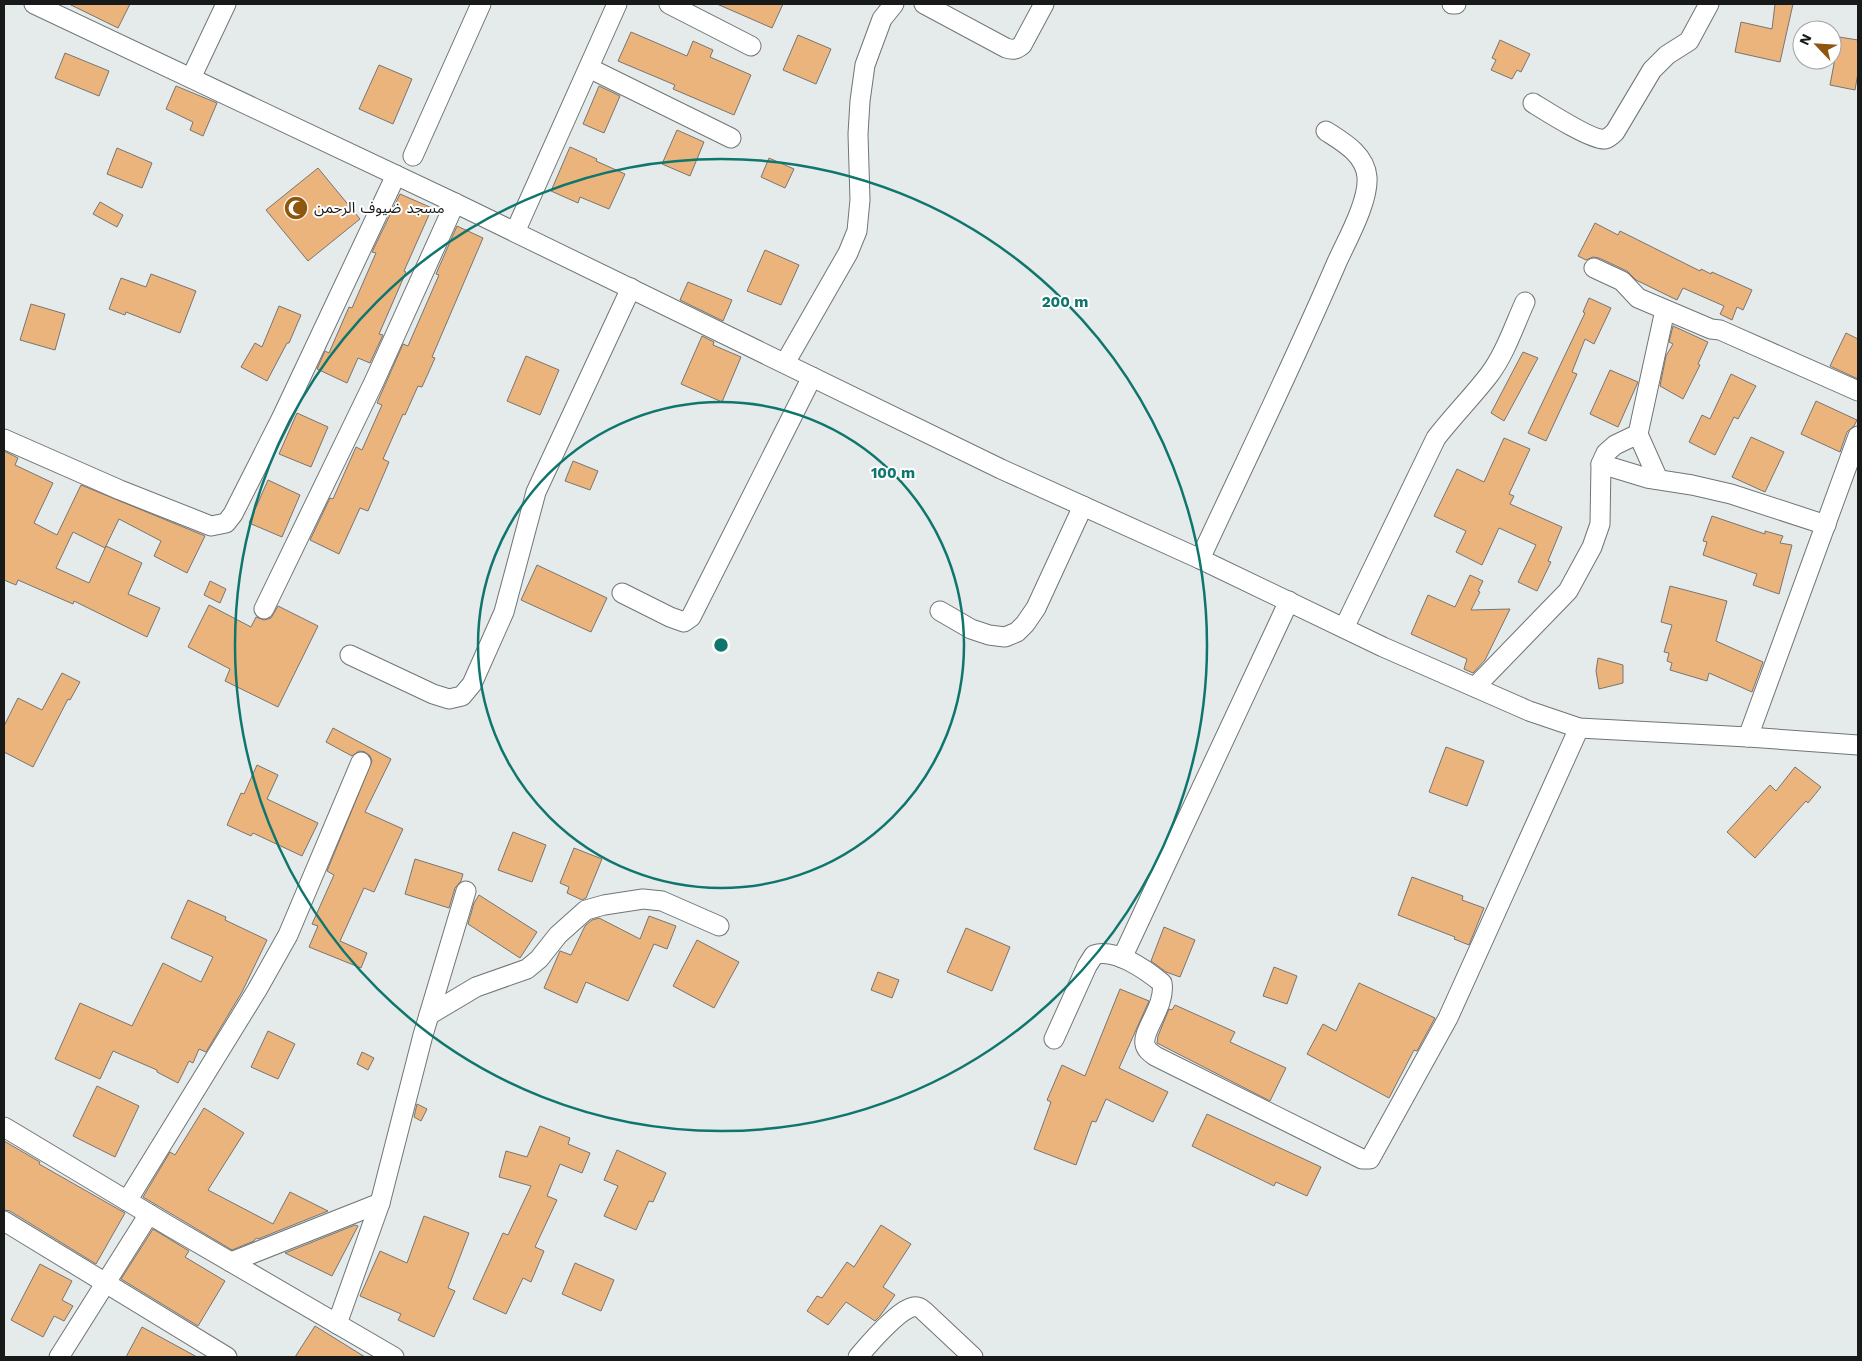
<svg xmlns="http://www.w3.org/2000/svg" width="1862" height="1361" font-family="'Work Sans','Noto Sans Arabic',sans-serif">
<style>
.building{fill:#ebb47d;stroke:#787572}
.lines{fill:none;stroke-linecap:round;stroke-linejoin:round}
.minor-casing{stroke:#707575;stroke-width:21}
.minor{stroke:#fff;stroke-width:19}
.ring{fill:none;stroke:#0f766e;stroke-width:2.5}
.labels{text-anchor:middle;stroke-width:4;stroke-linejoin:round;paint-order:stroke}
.poi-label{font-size:15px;fill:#181a19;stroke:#fff;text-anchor:start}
.centre{fill:#0f766e;stroke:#fff;stroke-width:2.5}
.ring-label{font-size:15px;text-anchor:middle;font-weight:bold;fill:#0f766e;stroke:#fff;stroke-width:4;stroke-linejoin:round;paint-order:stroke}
</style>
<rect width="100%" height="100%" fill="#e5eaea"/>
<g class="building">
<path d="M69 4H130L118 28Z"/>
<path d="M717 4H783L772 28Z"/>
<path d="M1775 4H1793L1780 62 1735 52 1741 22 1772 29Z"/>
<path d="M631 32 687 56 693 41 713 50 710 57 751 75 734 115 673 89 675 85 618 61Z"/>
<path d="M798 35 831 49 816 84 783 70Z"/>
<path d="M1839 37 1858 40V73L1855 90 1830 85Z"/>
<path d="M1500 40 1530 54 1521 72 1517 70 1512 79 1491 70 1496 60 1492 58Z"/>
<path d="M65 53 109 71 99 96 55 78Z"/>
<path d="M379 65 412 79 393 124 359 109Z"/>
<path d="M176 86 217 103 203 136 190 130 193 122 166 109Z"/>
<path d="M599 86 620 96 604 133 583 124Z"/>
<path d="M677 130 704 142 690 176 662 164Z"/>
<path d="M570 147 597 159 596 161 625 174 609 209 580 197 578 203 551 191Z"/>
<path d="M117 148 152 163 142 188 107 174Z"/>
<path d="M769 158 794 169 785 188 761 177Z"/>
<path d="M318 168 360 219 308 261 266 210Z"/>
<path d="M400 194 432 208 404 271 406 272 379 334 383 335 370 363 358 358 347 383 317 369 325 351 329 353 349 307 352 308 376 253 372 252Z"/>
<path d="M100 202 123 215 117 227 93 214Z"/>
<path d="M1595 223 1618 235 1620 231 1700 271 1701 269 1711 274 1712 272 1752 290 1743 310 1737 307 1732 320 1720 314 1724 306 1683 288 1677 300 1636 280 1627 271 1599 258 1593 257 1586 260 1578 256Z"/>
<path d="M457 226 483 238 432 357 435 358 422 387 418 386 405 415 403 414 383 459 389 462 368 511 360 508 339 554 310 540 330 498 333 499 356 447 362 450 382 405 377 403 403 344 408 346 439 275 436 274Z"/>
<path d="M765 250 799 265 781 305 747 291Z"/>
<path d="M151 274 196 291 180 333 126 312 125 315 109 309 121 278 146 287Z"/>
<path d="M688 282 732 300 723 321 680 300Z"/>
<path d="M1589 298 1611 308 1594 344 1585 339 1572 372 1577 374 1546 441 1528 433 1585 313 1583 312Z"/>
<path d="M31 304 65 314 55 350 20 340Z"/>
<path d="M279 306 301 315 289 343H287L267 381 241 367 255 343 262 347Z"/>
<path d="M1673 326 1708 342 1698 364 1700 365 1683 399 1660 386 1666 356 1673 344 1669 342Z"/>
<path d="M1846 333 1858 339V379L1830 366Z"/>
<path d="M702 336 714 342 713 345 741 357 722 402 681 384Z"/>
<path d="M1523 352 1538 358 1504 421 1491 413Z"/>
<path d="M526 356 559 370 540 415 507 401Z"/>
<path d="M1610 370 1638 382 1618 427 1590 414Z"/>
<path d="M1731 374 1756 386 1738 419 1734 417 1715 455 1689 442 1702 415 1710 419Z"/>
<path d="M1816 401 1857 420 1854 426 1847 432 1840 452 1801 434Z"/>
<path d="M297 413 328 427 311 467 279 454Z"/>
<path d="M1751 437 1784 452 1765 492 1732 477Z"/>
<path d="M1504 438 1530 449 1509 494 1514 496 1510 504 1562 527 1548 561 1551 562 1537 591 1518 582 1536 545 1499 528 1482 565 1456 552 1466 531 1434 516 1457 469 1484 482Z"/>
<path d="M4 451 18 458 15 465 53 483 34 523 57 535 81 485 205 536 187 573 154 556 161 541 119 519 105 548 73 532 56 568 89 583 106 546 142 563 128 594 160 608 147 637 74 601 73 604 18 580 16 585 4 580Z"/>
<path d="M573 461 598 471 590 490 565 481Z"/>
<path d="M268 480 300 495 282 537 249 523Z"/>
<path d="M1712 516 1765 534V531L1783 536 1780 543 1792 545 1779 594 1753 585 1757 574 1703 555 1707 542 1703 541Z"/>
<path d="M537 565 607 598 591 632 521 600Z"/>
<path d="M1470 575 1483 581 1478 591 1480 592 1471 610 1510 609 1485 660 1473 673 1464 669 1467 659 1411 634 1428 595 1455 607Z"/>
<path d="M210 581 226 589 220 603 204 595Z"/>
<path d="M1670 586 1727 601 1716 641 1763 662 1752 692 1709 673 1707 681 1670 670 1672 663 1667 661 1669 653 1664 652 1672 625 1661 622Z"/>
<path d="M209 605 251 627 256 617 264 620 271 618 278 606 318 626 278 707 225 681 230 669 188 647Z"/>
<path d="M1598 658 1623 665V683L1599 689 1596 671Z"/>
<path d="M62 673 80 682 70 700 68 699 33 767 4 752V726L18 698 42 710Z"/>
<path d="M333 728 391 759 365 812 403 829 374 892 364 888 340 941 367 953 361 968 309 947 318 926 312 924 334 875 327 871 372 761 370 756 365 752 359 751 352 756 326 742Z"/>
<path d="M1446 747 1484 761 1467 806 1429 792Z"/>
<path d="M257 765 278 775 267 799 318 823 302 856 253 833 251 836 227 825 241 793 244 794Z"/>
<path d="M1795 767 1821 787 1808 803 1806 801 1755 858 1727 832 1770 785 1776 791Z"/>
<path d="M513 832 546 845 532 882 498 870Z"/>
<path d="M574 848 602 859 586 898 582 900 567 893 569 887 560 883Z"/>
<path d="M415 859 463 874 461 881 455 888 449 908 405 894Z"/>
<path d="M1412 877 1463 896 1462 900 1484 908 1469 945 1454 939 1455 937 1398 915Z"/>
<path d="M479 895 537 932 520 958 468 924 474 903Z"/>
<path d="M188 900 226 917 225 920 267 940 242 992 206 1052 199 1049 193 1063 189 1061 178 1083 157 1072V1070L113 1051 100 1079 55 1059 80 1003 132 1026 163 963 201 982 213 957 171 938Z"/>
<path d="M649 916 676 926 667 949 654 944 628 1001 586 982 577 1003 544 988 560 951 571 955 585 926 592 920 599 918 640 939Z"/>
<path d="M1164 927 1195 940 1180 977 1166 972 1151 961Z"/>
<path d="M966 928 1010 947 992 991 947 972Z"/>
<path d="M697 940 739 962 714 1008 673 986Z"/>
<path d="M1274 967 1297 976 1287 1004 1263 996Z"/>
<path d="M878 972 899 980 892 998 871 990Z"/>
<path d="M1359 983 1435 1018 1417 1051 1414 1050 1389 1098 1307 1054 1323 1024 1336 1031Z"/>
<path d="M1120 989 1149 1001 1119 1068 1168 1092 1153 1122 1106 1099 1096 1122 1092 1121 1076 1165 1034 1149 1051 1102 1047 1100 1062 1065 1085 1076Z"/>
<path d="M1175 1005 1235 1032 1230 1042 1286 1068 1270 1101 1157 1043 1158 1036 1169 1009 1172 1010Z"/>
<path d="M268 1031 295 1044 278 1079 251 1067Z"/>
<path d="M362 1052 374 1058 368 1070 357 1064Z"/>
<path d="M97 1086 139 1106 115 1157 73 1136Z"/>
<path d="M417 1104 427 1109 421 1121 414 1117Z"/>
<path d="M204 1108 244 1133 208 1190 273 1224 290 1192 328 1211 258 1239 256 1238 254 1241 232 1250 143 1197 170 1152 175 1155Z"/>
<path d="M1207 1114 1321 1167 1307 1196 1276 1182 1274 1186 1192 1146Z"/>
<path d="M540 1126 570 1138 568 1144 590 1153 582 1173 560 1164 547 1196 557 1200 535 1247 544 1251 531 1282 523 1278 506 1314 473 1299 503 1233 508 1235 531 1186 499 1177 506 1151 527 1157Z"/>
<path d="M4 1141 40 1162 39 1164 125 1213 96 1264 10 1211 4 1210Z"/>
<path d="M617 1150 666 1173 653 1202 649 1201 636 1230 604 1216 618 1186 604 1180Z"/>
<path d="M424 1216 469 1233 448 1288 455 1291 434 1337 398 1320 401 1314 360 1296 380 1251 407 1263Z"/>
<path d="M355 1225 358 1226 332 1276 285 1253Z"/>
<path d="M881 1225 911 1244 883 1287 895 1295 880 1316 875 1321 846 1302 828 1325 807 1311 817 1296 822 1298 847 1262 854 1267Z"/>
<path d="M153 1229 189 1251 185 1257 225 1281 198 1326 121 1279Z"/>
<path d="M575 1263 614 1280 601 1311 562 1294Z"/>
<path d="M40 1264 72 1281 62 1300 73 1306 64 1321 54 1316 43 1337 11 1320Z"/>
<path d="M315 1326 365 1357H295Z"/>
<path d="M142 1327 197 1357H126Z"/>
</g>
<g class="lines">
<g class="minor-casing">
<g id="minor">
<path d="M34 4 455 203 1001 469 1200 559 1383 647 1529 711 1579 728 1748 737 1858 745"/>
<path d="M669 4 751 46"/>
<path d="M924 4 1006 48C1013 50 1016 50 1022 45L1044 4"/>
<path d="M1452 4H1456"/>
<path d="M589 68 731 138"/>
<path d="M191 78 226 4"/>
<path d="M1533 103C1546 111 1593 141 1605 139 1609 138 1612 135 1615 132L1652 70 1667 55 1689 41 1709 4"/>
<path d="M413 156 481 4"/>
<path d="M515 232 617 4"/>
<path d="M1594 268 1622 281 1638 298 1711 329 1720 330 1858 391"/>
<path d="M785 363 848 253 857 231 860 200 858 134 860 101 865 65 882 19 894 4"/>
<path d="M1638 434 1658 479"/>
<path d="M4 439 120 490 211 526 226 523 233 514 282 417 396 175"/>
<path d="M1601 464 1647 478 1692 485 1731 494 1826 525"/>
<path d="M1200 559C1246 460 1294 362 1337 262 1347 240 1369 201 1367 177 1365 154 1343 142 1326 131"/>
<path d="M622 593 670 617 684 622 691 617 812 377"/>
<path d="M264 609 374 382 455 203"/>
<path d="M940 611 971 629 989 635 1005 637 1017 632 1025 624 1036 608 1083 506"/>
<path d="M1344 628 1436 438C1453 416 1472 397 1489 375 1505 354 1514 326 1525 302"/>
<path d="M350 655 433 694 449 699 462 696 472 684 504 612 536 492 631 288"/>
<path d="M1475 687 1568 591 1592 547 1600 524 1601 464 1606 453 1615 445 1638 434 1665 310"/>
<path d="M1748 737 1858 436"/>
<path d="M1122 958 1289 601"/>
<path d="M429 1015 476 987 527 969 539 959 558 935 586 910 604 905 643 899 662 901 719 926"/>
<path d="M1054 1039 1087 966 1094 955C1115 948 1146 970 1162 983 1166 1006 1142 1030 1145 1044 1146 1050 1151 1053 1155 1056L1362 1159H1370L1448 1018 1579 728"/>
<path d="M4 1127 169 1226 394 1357"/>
<path d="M127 1201 257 990 288 935 361 762"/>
<path d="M4 1221 227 1357"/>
<path d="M231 1262 380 1203"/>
<path d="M337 1324 380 1203 423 1035 466 891"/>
<path d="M59 1357 149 1214"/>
<path d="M858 1357C868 1345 898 1310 913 1307 918 1306 921 1308 924 1311L973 1357"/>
</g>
</g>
<use href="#minor" class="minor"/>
</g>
<g class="ring">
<circle cx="721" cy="645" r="243"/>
<circle cx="721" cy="645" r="486"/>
</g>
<defs>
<g id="mosque-disc" transform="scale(1.25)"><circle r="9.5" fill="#8f560f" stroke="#fff"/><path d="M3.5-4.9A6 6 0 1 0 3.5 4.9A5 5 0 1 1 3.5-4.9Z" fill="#fff"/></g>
</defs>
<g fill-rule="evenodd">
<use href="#mosque-disc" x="296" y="208"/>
</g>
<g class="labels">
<g class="poi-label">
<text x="314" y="213">مسجد ضيوف الرحمن</text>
</g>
</g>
<circle cx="721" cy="645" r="8" class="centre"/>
<g class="ring-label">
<text x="1065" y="307">200 m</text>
<text x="893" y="478">100 m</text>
</g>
<rect width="1862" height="1361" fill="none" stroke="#181a19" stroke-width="10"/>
<g transform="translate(1817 45) rotate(295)"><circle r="24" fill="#ffffff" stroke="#a3a3a3"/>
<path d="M0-4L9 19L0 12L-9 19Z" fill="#8f560f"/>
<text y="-8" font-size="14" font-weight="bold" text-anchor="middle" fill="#181a19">N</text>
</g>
</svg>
